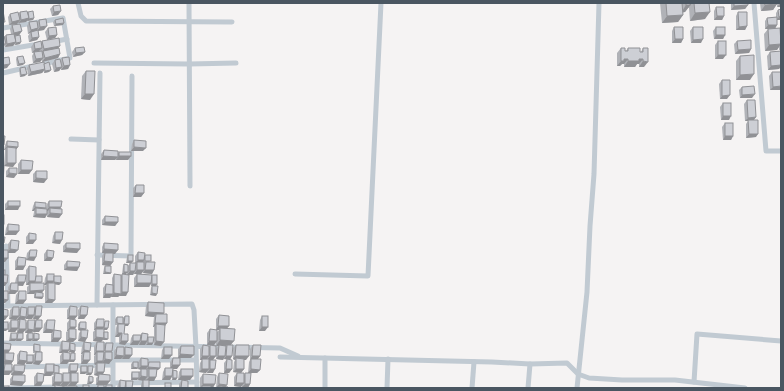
<svg xmlns="http://www.w3.org/2000/svg" width="784" height="391" font-family="Raleway,sans-serif">
<style>
.lines{fill:none;stroke-linecap:round;stroke-linejoin:round}
.street{stroke:#c1cad2;stroke-width:5}
.wall{fill:#b0b2b7;fill-rule:evenodd}
.shaded-wall{fill:#909195}
.building{fill:#cdcfd5;stroke:#909195}
</style>
<rect width="100%" height="100%" fill="#f5f3f3"/>
<g class="lines">
<g class="street">
<path d="M78 3 81 16 86 21 232 22"/>
<path d="M189 3 190 186"/>
<path d="M754 3 766 151H781"/>
<path d="M3 28 63 18 70 58 43 64"/>
<path d="M52 42 67 39"/>
<path d="M3 50 39 44"/>
<path d="M94 63 189 64 236 63"/>
<path d="M3 73 33 66"/>
<path d="M71 139 99 140"/>
<path d="M6 246 8 306"/>
<path d="M97 255 131 256 132 76"/>
<path d="M295 274 368 276 381 3"/>
<path d="M97 305 100 73"/>
<path d="M113 305V385"/>
<path d="M3 306 192 304 194 310 196 347 197 388"/>
<path d="M3 343 280 348 298 356"/>
<path d="M280 357 492 362 530 364 567 363 578 374 589 378 622 380H675L745 388"/>
<path d="M112 360H196"/>
<path d="M18 367 112 365"/>
<path d="M694 382 697 334 781 341"/>
<path d="M113 383 197 382"/>
<path d="M71 387 113 386"/>
<path d="M8 388 59 387"/>
<path d="M325 388V358"/>
<path d="M387 388 388 359"/>
<path d="M472 388 474 362"/>
<path d="M528 388 530 364"/>
<path d="M577 388 587 292 590 226 594 174 599 3"/>
</g>
</g>
<g class="wall">
<path d="M660 3H709L705 19 690 21 689 8H688L685 12H682L683 15 678 22 662 23Z"/>
<path d="M731 3H748V5L745 9 731 10Z"/>
<path d="M760 3H777V4L773 10 761 11Z"/>
<path d="M777 3H781L777 7Z"/>
<path d="M53 6 61 11 58 15 52 16 50 9Z"/>
<path d="M716 7 724 16 722 20H714V11Z"/>
<path d="M781 9V20H777L775 28 780 32 781 31V50H779V47L777 50 765 51 764 34 768 29H765V21L767 18 776 17V13L778 10Z"/>
<path d="M20 12H28L34 18 33 20 27 21 26 22 18 23V22L17 24 9 25 8 17 10 14H18Z"/>
<path d="M738 12 747 26 745 30H736V16Z"/>
<path d="M39 20 44 30 38 31 39 37 37 40 29 42 28 36 30 33 28 34 27 26 29 22H37Z"/>
<path d="M55 20 63 25 54 26 53 22Z"/>
<path d="M12 25 22 31 19 35 20 44 15 45V44L13 46 5 47 4 46 3 48V37H4L6 35 11 34 10 29Z"/>
<path d="M674 27 683 39 681 43H672V31Z"/>
<path d="M693 27 701 43H691L690 31Z"/>
<path d="M716 27 725 35 723 39H714L713 31Z"/>
<path d="M48 28 57 35 55 38 47 40 45 32Z"/>
<path d="M42 41 59 48 60 54 58 58 42 62V60L40 62 33 63 32 56 34 52 32 53 31 47 34 43H41Z"/>
<path d="M718 41 723 59H715V45Z"/>
<path d="M737 41 751 49 749 53 735 54 734 44Z"/>
<path d="M75 48 85 52 82 55 73 57 72 52Z"/>
<path d="M621 48 626 51 628 48 640 52H641L643 48 644 67H639V64H637L635 67H624V64H622L620 66H617V53Z"/>
<path d="M781 51V66L779 69 768 70 767 56 770 52Z"/>
<path d="M740 56 750 80H736V61Z"/>
<path d="M17 57 23 65 17 66 16 59Z"/>
<path d="M62 58 70 65 68 69 61 70V68L59 71 54 72 52 64 55 60 61 61Z"/>
<path d="M44 64 51 70 49 72 44 73V71L42 73 28 76 27 68 29 65Z"/>
<path d="M20 68 25 76 20 77 19 70Z"/>
<path d="M86 71 90 100 81 99 82 76Z"/>
<path d="M772 72 781 90H770L769 76Z"/>
<path d="M722 80 727 99H720L719 84Z"/>
<path d="M742 87 752 98H740L739 90Z"/>
<path d="M747 100 756 117 754 120 756 137 746 138V124L748 121H745L744 104Z"/>
<path d="M723 103 729 120H721L720 107Z"/>
<path d="M725 123 733 136 731 140H723L722 127Z"/>
<path d="M134 140 143 151H131L132 144Z"/>
<path d="M7 141 18 147 16 149 13 167 4 166 5 151V150H4L5 145Z"/>
<path d="M104 150 118 153 119 152 131 156 128 160H116V159L115 160H101V154Z"/>
<path d="M21 160 32 170 29 174H18V164Z"/>
<path d="M9 168 14 178 6 177V171Z"/>
<path d="M36 171 44 183 33 182V174Z"/>
<path d="M136 185 144 193 141 197H133V188Z"/>
<path d="M8 201 18 210H5V204Z"/>
<path d="M49 201 61 208 62 214 59 218 47 217V215L45 218 33 217 34 212V211H32L33 206 35 202 46 208 45 209H46L47 204Z"/>
<path d="M105 216 118 222 115 226 102 225V220Z"/>
<path d="M8 224 16 235H5L6 228Z"/>
<path d="M55 232 60 244 52 243 53 236Z"/>
<path d="M29 233 33 244H26V237Z"/>
<path d="M11 240 15 253H8L5 262 8 250V244Z"/>
<path d="M66 243 77 253 63 252V246Z"/>
<path d="M104 243 115 254 113 253V262L110 266 102 265V256L104 253H102V247Z"/>
<path d="M30 250 34 261 26 260 27 253Z"/>
<path d="M47 250 53 258 51 261H44V254Z"/>
<path d="M138 252 144 256 150 262 154 270 152 274 143 273V272L141 274H134V273L133 275H127V272L126 274H122L123 266 124 264 128 266 130 263H126L127 257 128 255 133 261 132 263H135V256Z"/>
<path d="M18 257 25 266 23 270H15V261Z"/>
<path d="M67 261 79 267 77 271 64 270V265Z"/>
<path d="M29 266 36 276 42 282 41 283 42 293 43 297 42 299 34 298V294H27V287L29 285H26V270Z"/>
<path d="M105 266 111 273 110 274H103L104 268Z"/>
<path d="M47 274 54 276 61 283 59 285 55 284V300L52 303H45V286L46 285H44L45 278Z"/>
<path d="M114 274 121 276 122 274 126 296H119L118 297H111V296L110 298H103V288L106 284 112 285V278Z"/>
<path d="M137 274 152 276V275L157 284 156 286H151V284L149 287H134V278Z"/>
<path d="M18 275 23 286H18L15 294H8L5 303H3V291H8V287L11 283H15L16 278Z"/>
<path d="M152 286 156 296 150 295 151 288Z"/>
<path d="M19 291 26 300 23 304H15L16 295Z"/>
<path d="M148 302 164 313 163 314 167 323 165 326 161 346 154 345V340L153 343 152 345H146L147 343 145 345H139V343L138 345H130L131 338 133 335H141L142 333 148 338 154 337V327H153L154 317 145 316 146 306Z"/>
<path d="M36 306 41 316 33 319V317L32 319 25 318 24 320 26 323 28 320 35 321 36 320 39 332H33L32 333 33 335 34 333 39 339 37 341H32V340L31 341H26V335L28 333H25V330L23 333H17V330L15 332H8V324L11 320 18 321 19 320H17L18 318 16 320 9 319 10 310 13 307 19 309 21 307 27 309 28 307 35 308Z"/>
<path d="M70 306 77 316 74 320 76 339 73 342H70V344V343L75 351 74 353 69 352V351L68 352 74 362H69L67 364H60V356L62 353H59L60 345 62 341H66V332L68 331H67V323L70 319H67V310Z"/>
<path d="M81 306 87 315 84 319H78V310Z"/>
<path d="M219 315 227 328 231 345 230 360 232 369 229 373H224V363L227 359H224V358L223 360 216 359V349L218 346H216L213 360V373H207V371L206 373 199 372 200 363 202 360H200V349L203 345 209 347 210 345H216V343L214 345H207V333L210 329 217 332 219 330H216V319Z"/>
<path d="M125 316 128 326H125L124 334 128 341 125 345 119 344V337H115L116 328 117 325H115V319L117 317 123 324V318Z"/>
<path d="M262 316 265 331H259L260 320Z"/>
<path d="M97 319 104 321 107 330H104V332L107 340H103L101 342 93 341V332L95 330H94V323Z"/>
<path d="M47 320 52 333H43L44 324Z"/>
<path d="M80 322 86 329 85 330V342L78 341 79 333 81 331 78 330V324Z"/>
<path d="M54 330 61 338 58 342H51V334Z"/>
<path d="M11 333 17 335 18 333 21 341H16V340L15 341H9L10 335Z"/>
<path d="M84 342 90 351 89 352 87 364H81V355L82 354H81L82 346Z"/>
<path d="M97 342 104 345 106 343 112 351V360L109 364 105 363 104 372 103 374 107 385 112 388H96L98 385 104 387 106 385H96V378L98 376 94 375 95 366 96 365 94 364V356L95 355H94V346Z"/>
<path d="M3 343 13 361 11 364 12 368 14 365 24 372 22 375V386L10 385V379L13 375H11V372L9 375H3V365L4 364H3Z"/>
<path d="M34 344 40 352 42 361 39 365 33 364V363L32 364H26V362L24 365 17 364V355L20 351 27 355H33L35 353H33V346Z"/>
<path d="M236 345 246 360H244V369L241 373 233 372 234 362 235 360 233 359V348Z"/>
<path d="M253 345 260 356 258 359 260 370 257 373H248L249 362 250 360V349Z"/>
<path d="M181 346 191 358H178V349Z"/>
<path d="M117 347 124 349 125 347 132 355 129 359H122L123 358 121 359H114V351Z"/>
<path d="M164 347 172 355 169 359H161L162 350Z"/>
<path d="M141 358 160 368 158 370H157L156 377 154 381H149V388H141V384L143 380H138V379L137 380H131V374L132 372H139L141 370 138 369V362Z"/>
<path d="M173 358 177 369H173L172 372 173 370 176 380H172V377L170 380H162L163 372 165 368H170V362Z"/>
<path d="M133 362 137 369H131V364Z"/>
<path d="M46 364 54 366 59 373 62 375 63 373H68V367L70 364 77 371 76 373 78 382 75 386 77 388H54L55 386H52V377L54 375H52V374L51 376H44L43 382 41 386H34V377L37 373 44 374V368ZM68 384V386H74L63 387V386H67Z"/>
<path d="M81 366 87 367 88 366 92 373 91 375H86V373L85 374H80V368Z"/>
<path d="M181 369 193 376 190 380H178L179 372Z"/>
<path d="M219 373 226 387 228 388H216L217 377Z"/>
<path d="M237 373 244 375 245 373 250 384 248 388 242 387V385L241 387 234 386V377Z"/>
<path d="M203 374 213 388H200V378Z"/>
<path d="M89 376 93 382 91 384H87L88 378Z"/>
<path d="M120 380 126 382V381L132 388H117L118 384Z"/>
<path d="M182 380 188 388H179V384Z"/>
</g>
<g class="shaded-wall">
<path d="M688 3H692L685 12 681 13 686 5Z"/>
<path d="M780 3H781V7H777Z"/>
<path d="M777 4 773 10 761 11 765 5Z"/>
<path d="M748 5 745 9 731 10 734 6Z"/>
<path d="M61 11 58 15 52 16 54 12Z"/>
<path d="M710 12 705 19 690 21 695 13Z"/>
<path d="M683 15 678 22 662 23 667 16Z"/>
<path d="M717 16H724L722 20H714Z"/>
<path d="M781 16V20H776L779 17Z"/>
<path d="M29 18 26 22 18 23 21 20Z"/>
<path d="M34 18 33 20 27 21 28 19Z"/>
<path d="M20 20 17 24 9 25 12 22Z"/>
<path d="M64 23 63 25 54 26 56 24Z"/>
<path d="M768 25H777L775 29H765Z"/>
<path d="M47 26 44 30 37 31 40 27Z"/>
<path d="M747 26 745 30H736L739 27Z"/>
<path d="M38 28 36 32H31L30 33 28 34 31 30Z"/>
<path d="M22 31 19 35 11 36 14 33Z"/>
<path d="M57 35 55 38 47 40 49 36Z"/>
<path d="M716 35H725L723 39H714Z"/>
<path d="M39 37 37 40 29 42 32 38Z"/>
<path d="M675 39H683L681 43H672Z"/>
<path d="M703 39 701 43H691L693 40Z"/>
<path d="M16 42 13 46 5 47 7 44Z"/>
<path d="M21 42 20 44 15 45 16 43Z"/>
<path d="M781 44 777 50 765 51 769 45Z"/>
<path d="M60 46 57 50 43 51 41 53 44 49Z"/>
<path d="M42 48 39 51 32 53 35 49Z"/>
<path d="M751 49 749 53 735 54 738 50Z"/>
<path d="M85 52 82 55 73 57 76 53Z"/>
<path d="M60 54 58 58 42 62 45 58Z"/>
<path d="M718 55H726L723 59H715Z"/>
<path d="M43 58 40 62 33 63 36 59Z"/>
<path d="M624 59H628L624 64H622L620 66H617L621 61Z"/>
<path d="M639 59H643L639 64H637L635 67H624L628 61Z"/>
<path d="M643 61 648 62 644 67H639Z"/>
<path d="M25 63 23 65 17 66 19 64Z"/>
<path d="M10 64 7 68 3 69V65Z"/>
<path d="M70 65 68 69 61 70 64 66Z"/>
<path d="M781 65V66L779 69 768 70 771 66Z"/>
<path d="M62 67 59 71 54 72 56 68Z"/>
<path d="M45 69 42 73 28 76 31 72Z"/>
<path d="M51 70 49 72 44 73 45 71Z"/>
<path d="M27 74 25 76 20 77 21 75Z"/>
<path d="M754 74 750 80H736L740 75Z"/>
<path d="M781 86V90H770L773 87Z"/>
<path d="M85 94H94L90 100 81 99Z"/>
<path d="M755 94 752 98H740L742 95Z"/>
<path d="M730 95 727 99H720L722 96Z"/>
<path d="M723 116H731L729 120H721Z"/>
<path d="M756 117 753 121H745L748 118Z"/>
<path d="M749 134H758L756 137 746 138Z"/>
<path d="M725 136H733L731 140H723Z"/>
<path d="M7 146 18 147 15 151 7 147 5 150H4Z"/>
<path d="M134 147 146 148 143 151H131Z"/>
<path d="M103 156 118 157 115 160H101Z"/>
<path d="M119 156H131L128 160H116Z"/>
<path d="M7 163H16L13 167 4 166Z"/>
<path d="M21 170H32L29 174H18Z"/>
<path d="M9 173 17 174 14 178 6 177Z"/>
<path d="M36 178 47 179 44 183 33 182Z"/>
<path d="M135 193H144L141 197H133Z"/>
<path d="M8 206H20L18 210H5Z"/>
<path d="M35 207 46 208 43 211 36 208 34 211H32Z"/>
<path d="M49 207H61L59 211 50 208 48 211H46Z"/>
<path d="M50 213 62 214 59 218 47 217Z"/>
<path d="M36 214H47L45 218 33 217Z"/>
<path d="M105 222H118L115 226 102 225Z"/>
<path d="M8 231H19L16 235H5Z"/>
<path d="M29 240H36L33 244H26Z"/>
<path d="M55 240H62L60 244 52 243Z"/>
<path d="M66 248 80 249 77 253 63 252Z"/>
<path d="M10 249 18 250 15 253H7Z"/>
<path d="M104 249 118 250 115 254 102 253Z"/>
<path d="M29 257H36L34 261 26 260Z"/>
<path d="M47 257 53 258 51 261H44Z"/>
<path d="M3 258H8L5 262H3Z"/>
<path d="M138 260H144L142 264 137 262 136 263H135Z"/>
<path d="M104 261 113 262 110 266 102 265Z"/>
<path d="M128 261H133L131 263H126Z"/>
<path d="M17 266H25L23 270H15Z"/>
<path d="M67 267H79L77 271 64 270Z"/>
<path d="M137 270H144L141 274H134Z"/>
<path d="M145 270H154L152 274 143 273Z"/>
<path d="M130 271H135L133 275H127Z"/>
<path d="M105 272 111 273 110 274H103Z"/>
<path d="M124 272H128L126 274H122Z"/>
<path d="M29 281H36L33 285 30 283 29 285H26Z"/>
<path d="M47 281H54L51 285 48 283 46 285H44Z"/>
<path d="M3 282 7 283 5 286H3Z"/>
<path d="M18 282H25L23 286 15 285Z"/>
<path d="M54 282 61 283 59 285 53 284Z"/>
<path d="M137 283H151L149 287H134Z"/>
<path d="M152 284H157L156 286H151Z"/>
<path d="M10 290 18 291 15 294H8Z"/>
<path d="M44 290 41 294 36 292 34 294H27L30 291Z"/>
<path d="M122 292H128L126 296H119Z"/>
<path d="M114 293 121 294 118 297H111Z"/>
<path d="M152 293 157 294 156 296 150 295Z"/>
<path d="M105 294H113L110 298H103Z"/>
<path d="M35 297H43L42 299 34 298Z"/>
<path d="M3 299 8 300 5 303H3Z"/>
<path d="M48 299 55 300 52 303H45Z"/>
<path d="M18 300H26L23 304H15Z"/>
<path d="M148 312 164 313 161 317 156 314 154 317 145 316Z"/>
<path d="M28 315H34L32 319H25Z"/>
<path d="M80 315H87L84 319H78Z"/>
<path d="M3 316H8L5 320H3Z"/>
<path d="M12 316H19L16 320 9 319Z"/>
<path d="M20 316 26 317 24 320H17Z"/>
<path d="M35 316H41L38 320 33 319Z"/>
<path d="M69 316H77L74 320 67 319Z"/>
<path d="M155 323H167L164 327 156 324 154 327H153Z"/>
<path d="M124 324H129L128 326H123Z"/>
<path d="M218 326H229L226 330 220 328 219 330H216Z"/>
<path d="M70 327H76L73 331 69 329 68 331H67Z"/>
<path d="M96 327H104L101 331 96 329 95 330H94Z"/>
<path d="M262 327H268L265 331H259Z"/>
<path d="M11 328H18L15 332H8Z"/>
<path d="M35 328H42L39 332H33Z"/>
<path d="M79 328 86 329 84 331 78 330Z"/>
<path d="M104 328H108L107 330H103Z"/>
<path d="M3 329H8L6 331H3Z"/>
<path d="M19 329H26L23 333H17Z"/>
<path d="M28 329 34 330 31 333H25Z"/>
<path d="M46 329 54 330 52 333H43Z"/>
<path d="M118 333H122L119 337H115Z"/>
<path d="M81 337 87 338 85 342 78 341Z"/>
<path d="M96 337 104 338 101 342 93 341Z"/>
<path d="M53 338H61L58 342H51Z"/>
<path d="M69 338 76 339 73 342H66Z"/>
<path d="M104 338 108 339 107 340H103Z"/>
<path d="M11 339H17L15 341H9Z"/>
<path d="M17 339H23L21 341H16Z"/>
<path d="M28 339H33L31 341H26Z"/>
<path d="M34 339H39L37 341H32Z"/>
<path d="M220 340 234 341 230 346 227 345 226 346H216Z"/>
<path d="M121 341H128L125 345 119 344Z"/>
<path d="M133 341H140L138 345H130Z"/>
<path d="M141 341H147L145 345H139Z"/>
<path d="M156 341 164 342 161 346 154 345Z"/>
<path d="M209 341H217L214 345H207Z"/>
<path d="M148 343H153L152 345H146Z"/>
<path d="M3 350H10L8 354 5 353 4 354H3Z"/>
<path d="M62 350H69L67 354 63 352 62 353H59Z"/>
<path d="M70 350 75 351 74 353 69 352Z"/>
<path d="M84 350 90 351 88 354 84 352 82 354H81Z"/>
<path d="M96 351H104L101 355 97 352 95 355H94Z"/>
<path d="M180 354 194 355 191 358H178Z"/>
<path d="M116 355 124 356 121 359H114Z"/>
<path d="M125 355H132L129 359H122Z"/>
<path d="M164 355H172L169 359H161Z"/>
<path d="M202 356H209L206 360 202 359V360H200Z"/>
<path d="M210 356H216L213 360H207Z"/>
<path d="M218 356H225L223 360 216 359Z"/>
<path d="M226 356H232L230 360 224 359Z"/>
<path d="M235 356H249L246 360H236V358L235 360 233 359Z"/>
<path d="M252 356H260L257 360 251 359 250 360Z"/>
<path d="M105 359 112 360 109 364 102 363Z"/>
<path d="M5 360 13 361 11 364H3V362Z"/>
<path d="M19 360 27 361 24 365 17 364Z"/>
<path d="M63 360H70L67 364H60Z"/>
<path d="M70 360H75L74 362H69Z"/>
<path d="M83 360H90L87 364H81Z"/>
<path d="M35 361H42L39 365 33 364Z"/>
<path d="M97 361H103L101 365 97 363 96 365 94 364Z"/>
<path d="M27 362H33L32 364H26Z"/>
<path d="M172 365H180L177 369H170Z"/>
<path d="M141 366H148L145 370 138 369Z"/>
<path d="M133 367 138 368 137 369H131Z"/>
<path d="M148 367 160 368 158 370 147 369Z"/>
<path d="M202 369H209L206 373 199 372Z"/>
<path d="M210 369H215L213 373H207Z"/>
<path d="M226 369H232L229 373H224Z"/>
<path d="M236 369H244L241 373 233 372Z"/>
<path d="M251 369 260 370 257 373H248Z"/>
<path d="M4 371H12L9 375H3V373Z"/>
<path d="M14 371 24 372 22 375H11Z"/>
<path d="M70 371H77L75 375 71 373 70 375 68 374Z"/>
<path d="M46 372H54L51 376H43Z"/>
<path d="M81 372H87L85 374H80Z"/>
<path d="M97 372H104L102 376 99 374 98 376 94 375Z"/>
<path d="M88 373H92L91 375H86Z"/>
<path d="M141 376 147 377 144 381 138 380Z"/>
<path d="M165 376H172L170 380H162Z"/>
<path d="M181 376H193L190 380H178Z"/>
<path d="M149 377H156L154 381H146Z"/>
<path d="M132 378H139L137 380H131Z"/>
<path d="M173 378H177L176 380H172Z"/>
<path d="M12 381 25 382 22 386 10 385Z"/>
<path d="M98 381H110L107 385H96Z"/>
<path d="M37 382H43L41 386H34Z"/>
<path d="M54 382H62L59 386H52Z"/>
<path d="M63 382H70L67 386H60Z"/>
<path d="M71 382H78L75 386H68Z"/>
<path d="M89 382H93L91 384H87Z"/>
<path d="M236 383H244L241 387 234 386Z"/>
<path d="M203 384H215L213 388H202V386L200 388Z"/>
<path d="M219 384 227 385 225 388 220 386 219 388H216Z"/>
<path d="M245 384H250L248 388 242 387Z"/>
</g>
<g class="building">
<path d="M666 3H682L683 15 667 16Z"/>
<rect x="686" y="3" width="4" height="2"/>
<path d="M694 3H709L710 12 695 13Z"/>
<path d="M734 3H748V5L734 6Z"/>
<path d="M764 3H777V4L765 5Z"/>
<path d="M60 5 61 11 54 12 53 6Z"/>
<path d="M716 7H724V16H717Z"/>
<path d="M781 9V16L779 17 778 10Z"/>
<path d="M3 11 5 22H3Z"/>
<path d="M27 11 29 18 21 20 20 12Z"/>
<path d="M33 11 34 18 28 19 29 18 28 12Z"/>
<path d="M18 12 20 20 12 22 10 14Z"/>
<path d="M738 12H747V26L739 27Z"/>
<path d="M777 17V25H768L767 18Z"/>
<path d="M63 18 64 23 56 24 55 20Z"/>
<path d="M46 19 47 26 40 27 39 20Z"/>
<path d="M37 21 38 28 31 30 29 22Z"/>
<path d="M20 24 22 31 14 33 12 25Z"/>
<path d="M56 27 57 35 49 36 48 28Z"/>
<path d="M674 27H683V39H675Z"/>
<path d="M693 27H703V39L693 40Z"/>
<rect x="716" y="27" width="9" height="8"/>
<path d="M780 28 781 44 769 45 768 29Z"/>
<path d="M38 30 39 37 32 38 31 32Z"/>
<path d="M14 34 16 42 7 44 6 35Z"/>
<path d="M20 35 21 42 16 43 15 36Z"/>
<path d="M4 36 6 44H3V37Z"/>
<path d="M59 38 60 46 44 49 42 41Z"/>
<path d="M751 40V49L738 50 737 41Z"/>
<path d="M41 41 42 48 35 49 34 43Z"/>
<rect x="718" y="41" width="8" height="14"/>
<path d="M84 47 85 52 76 53 75 48Z"/>
<path d="M59 48 60 54 45 58 43 51Z"/>
<path d="M621 48H625V51H628V48H640V52H643V48H648V62L643 61V59H639V61H628V59H624V61H621Z"/>
<path d="M42 51 43 58 36 59 34 52Z"/>
<path d="M781 51V65L771 66 770 52Z"/>
<path d="M754 55V74L740 75V56Z"/>
<path d="M23 56 25 63 19 64 17 57Z"/>
<path d="M9 57 10 64 3 65V58Z"/>
<path d="M69 57 70 65 64 66 62 58Z"/>
<path d="M60 59 62 67 56 68 55 60Z"/>
<path d="M44 62 45 69 31 72 29 65Z"/>
<path d="M49 62 51 70 45 71 44 64Z"/>
<path d="M25 67 27 74 21 75 20 68Z"/>
<path d="M86 71H95L94 94H85Z"/>
<path d="M772 72H781V86L773 87Z"/>
<path d="M722 80H730V95L722 96Z"/>
<path d="M754 86 755 94 742 95V87Z"/>
<path d="M747 100H755L756 117 748 118Z"/>
<rect x="723" y="103" width="8" height="13"/>
<path d="M748 120H758V134H749Z"/>
<rect x="725" y="123" width="8" height="13"/>
<path d="M3 136H5L4 145H3Z"/>
<path d="M134 140 146 141V148L134 147Z"/>
<path d="M7 141 18 142V147L7 146Z"/>
<path d="M7 147 16 148V163H7Z"/>
<path d="M104 150 118 151V157L103 156Z"/>
<rect x="119" y="152" width="12" height="4"/>
<path d="M21 160 33 161 32 170H21Z"/>
<path d="M3 166H4L3 184Z"/>
<path d="M9 168H17V174L9 173Z"/>
<path d="M36 171H47V179L36 178Z"/>
<path d="M136 185H144V193H135Z"/>
<rect x="8" y="201" width="12" height="5"/>
<path d="M49 201H62L61 207H49Z"/>
<path d="M35 202 46 203V208L35 207Z"/>
<path d="M36 208 47 209V214H36Z"/>
<path d="M50 208 62 209V214L50 213Z"/>
<rect x="3" y="215" width="1" height="9"/>
<path d="M105 216 118 217V222H105Z"/>
<path d="M8 224 19 225V231H8Z"/>
<path d="M55 232H63L62 240H55Z"/>
<path d="M29 233 36 234V240H29Z"/>
<path d="M3 237H5L4 243H3Z"/>
<path d="M11 240 19 241 18 250 10 249Z"/>
<path d="M66 243H80V249L66 248Z"/>
<path d="M104 243 118 244V250L104 249Z"/>
<rect x="3" y="250" width="5" height="8"/>
<path d="M30 250H37L36 257H29Z"/>
<path d="M47 250 54 251 53 258 47 257Z"/>
<path d="M138 252 145 253 144 260H138Z"/>
<path d="M105 253H113V262L104 261Z"/>
<rect x="128" y="255" width="5" height="6"/>
<rect x="145" y="255" width="6" height="6"/>
<path d="M18 257 26 258 25 266H17Z"/>
<path d="M67 261 80 262 79 267H67Z"/>
<rect x="137" y="262" width="7" height="8"/>
<path d="M146 262H155L154 270H145Z"/>
<path d="M130 263H136L135 271H130Z"/>
<path d="M124 264 128 265V272H124Z"/>
<path d="M29 266 36 267V281H29Z"/>
<path d="M105 266H111V273L105 272Z"/>
<rect x="3" y="270" width="2" height="5"/>
<rect x="47" y="274" width="7" height="7"/>
<path d="M114 274 121 275V294L114 293Z"/>
<path d="M122 274 129 275 128 292H122Z"/>
<path d="M137 274 152 275 151 283H137Z"/>
<path d="M3 275H8L7 283 3 282Z"/>
<path d="M18 275H26L25 282H18Z"/>
<rect x="152" y="275" width="5" height="9"/>
<path d="M36 276H42V282H35Z"/>
<path d="M54 276H61V283L54 282Z"/>
<path d="M11 283H18V291L10 290Z"/>
<path d="M30 283H44V290L30 291Z"/>
<path d="M48 283H55V300L48 299Z"/>
<path d="M106 284 113 285V294H105Z"/>
<path d="M152 286H158L157 294 152 293Z"/>
<path d="M3 291H8V300L3 299Z"/>
<path d="M19 291H26V300H18Z"/>
<path d="M36 292 43 293V297H35Z"/>
<path d="M148 302 164 303V313L148 312Z"/>
<path d="M36 306H42L41 316H35Z"/>
<path d="M70 306 77 307V316H69Z"/>
<path d="M81 306 88 307 87 315H80Z"/>
<path d="M13 307H19V316H12Z"/>
<path d="M21 307 27 308 26 317 20 316Z"/>
<path d="M28 307H35L34 315H28Z"/>
<path d="M3 309 8 310V316H3Z"/>
<path d="M156 314H167V323H155Z"/>
<path d="M219 315 229 316V326H218Z"/>
<path d="M125 316H129V324H124Z"/>
<rect x="262" y="316" width="6" height="11"/>
<path d="M117 317H123V324L117 323Z"/>
<path d="M20 319 26 320V329H19Z"/>
<path d="M70 319 76 320V327H70Z"/>
<path d="M97 319H104V327H96Z"/>
<rect x="11" y="320" width="7" height="8"/>
<path d="M28 320H35L34 330 28 329Z"/>
<path d="M36 320H42V328H35Z"/>
<path d="M47 320H55L54 330 46 329Z"/>
<path d="M105 321H109L108 328H104Z"/>
<rect x="3" y="322" width="5" height="7"/>
<path d="M80 322H86V329L79 328Z"/>
<path d="M118 324H125L124 334H128V341H121L122 333H118Z"/>
<path d="M156 324 165 325 164 342 156 341Z"/>
<path d="M220 328 235 329 234 341 220 340Z"/>
<path d="M69 329H76V339L69 338Z"/>
<path d="M96 329H104V338L96 337Z"/>
<path d="M210 329 217 330V341H209Z"/>
<path d="M54 330 61 331V338H53Z"/>
<path d="M81 330H88L87 338 81 337Z"/>
<path d="M104 332H108V339L104 338Z"/>
<rect x="11" y="333" width="6" height="6"/>
<path d="M18 333H23V339H17Z"/>
<rect x="28" y="333" width="5" height="6"/>
<path d="M34 333 39 334V339H34Z"/>
<path d="M142 333 148 334 147 341H141Z"/>
<path d="M133 335H141L140 341H133Z"/>
<path d="M148 337H154L153 343H148Z"/>
<path d="M62 341 70 342 69 350H62Z"/>
<path d="M84 342 91 343 90 351 84 350Z"/>
<path d="M97 342H104V351H96Z"/>
<path d="M3 343 11 344 10 350H3Z"/>
<path d="M70 343 75 344V351L70 350Z"/>
<path d="M106 343H113L112 351H105Z"/>
<path d="M34 344 40 345V352L34 351Z"/>
<path d="M203 345 209 346V356H202Z"/>
<path d="M210 345 216 346V356H210Z"/>
<path d="M219 345 226 346 225 356H218Z"/>
<path d="M227 345H233L232 356H226Z"/>
<path d="M236 345H249V356H235Z"/>
<path d="M253 345H261L260 356H252Z"/>
<path d="M181 346H194V355L180 354Z"/>
<path d="M117 347H124V356L116 355Z"/>
<path d="M125 347 132 348V355H125Z"/>
<rect x="164" y="347" width="8" height="8"/>
<path d="M20 351 27 352V361L19 360Z"/>
<rect x="3" y="352" width="1" height="9"/>
<path d="M36 352H42V361H35Z"/>
<path d="M63 352 70 353V360H63Z"/>
<path d="M84 352H90V360H83Z"/>
<path d="M97 352H104L103 361H97Z"/>
<path d="M105 352H112V360L105 359Z"/>
<path d="M5 353H14L13 361 5 360Z"/>
<path d="M71 353H75V360H70Z"/>
<rect x="27" y="355" width="6" height="7"/>
<path d="M141 358 148 359V366H141Z"/>
<path d="M173 358H180V365H172Z"/>
<path d="M236 358 244 359V369H236Z"/>
<rect x="202" y="359" width="7" height="10"/>
<path d="M227 359 232 360V369H226Z"/>
<path d="M251 359H261L260 370 251 369Z"/>
<path d="M210 360H216L215 369H210Z"/>
<path d="M133 362H138V368L133 367Z"/>
<path d="M149 362H160V368L148 367Z"/>
<path d="M97 363H105L104 372H97Z"/>
<path d="M5 364H12V371H4Z"/>
<rect x="46" y="364" width="8" height="8"/>
<path d="M70 364H78L77 371H70Z"/>
<path d="M14 365H25L24 372 14 371Z"/>
<path d="M54 365 59 366V373H54Z"/>
<rect x="81" y="366" width="6" height="6"/>
<path d="M88 366H93L92 373H88Z"/>
<path d="M165 368H173L172 376H165Z"/>
<path d="M141 369H147V377L141 376Z"/>
<path d="M149 369H157L156 377H149Z"/>
<rect x="181" y="369" width="12" height="7"/>
<path d="M173 370 177 371V378H173Z"/>
<rect x="132" y="372" width="7" height="6"/>
<path d="M37 373 44 374 43 382H37Z"/>
<path d="M55 373 62 374V382H54Z"/>
<rect x="63" y="373" width="7" height="9"/>
<rect x="71" y="373" width="7" height="9"/>
<path d="M219 373 228 374 227 385 219 384Z"/>
<path d="M237 373H244V383H236Z"/>
<path d="M245 373H251L250 384H245Z"/>
<path d="M99 374 110 375V381H98Z"/>
<path d="M203 374 216 375 215 384H203Z"/>
<path d="M13 375H25V382L12 381Z"/>
<path d="M89 376 93 377V382H89Z"/>
<path d="M120 380 126 381 125 388H120Z"/>
<rect x="143" y="380" width="6" height="8"/>
<path d="M182 380 188 381V388H181Z"/>
<path d="M126 381H133L132 388H126Z"/>
<rect x="165" y="383" width="6" height="5"/>
<path d="M55 385 63 386V388H55Z"/>
<rect x="83" y="385" width="6" height="3"/>
<rect x="98" y="385" width="6" height="3"/>
<rect x="106" y="385" width="6" height="3"/>
<rect x="4" y="386" width="5" height="2"/>
<path d="M64 386H77V388H63Z"/>
<rect x="202" y="386" width="9" height="2"/>
<path d="M220 386 228 387V388H220Z"/>
</g>
<rect width="784" height="391" fill="none" stroke="#4a5661" stroke-width="8"/>
</svg>
